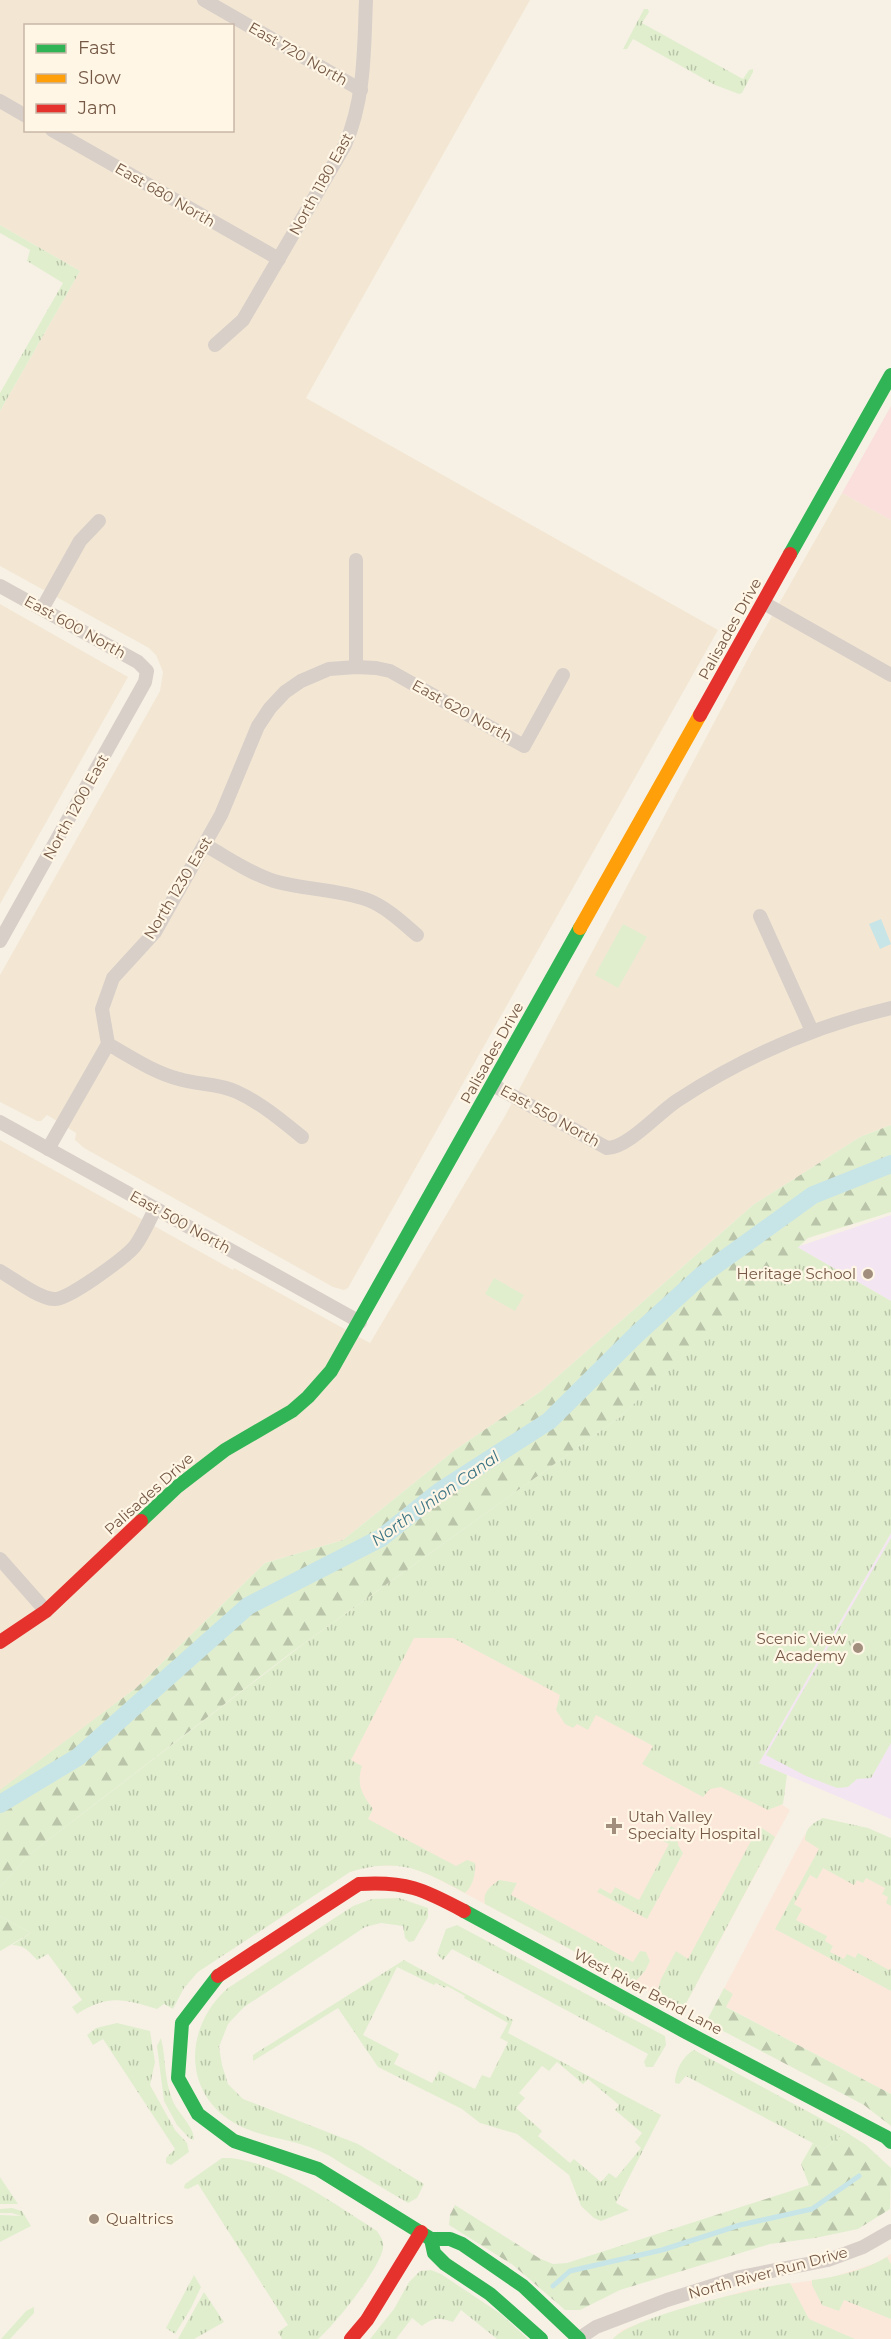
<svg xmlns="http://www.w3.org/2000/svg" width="891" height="2339" font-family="Montserrat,sans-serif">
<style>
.residential{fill:#f3e7d4;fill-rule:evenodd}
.commercial{fill:#fbe8da}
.education{fill:#f3e5f1}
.medical{fill:#fadfdc}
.grass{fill:url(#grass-tufts);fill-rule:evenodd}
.forest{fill:url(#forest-firs)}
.pitch{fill:#e0eece}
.water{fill:#c7e4e7}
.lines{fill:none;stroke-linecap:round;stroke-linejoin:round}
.stream{stroke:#c7e4e7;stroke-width:5}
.canal{stroke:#c7e4e7;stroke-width:18}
.street{stroke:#d8cfc8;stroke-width:14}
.fast{stroke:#30b455;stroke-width:14}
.slow{stroke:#ff9f0a;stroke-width:14}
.jam{stroke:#e5322d;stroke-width:14}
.poi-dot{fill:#a28e7d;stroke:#fff6e6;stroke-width:2}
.labels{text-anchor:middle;stroke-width:4.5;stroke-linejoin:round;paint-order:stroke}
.street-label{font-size:15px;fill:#755945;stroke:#fff6e6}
.poi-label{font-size:15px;fill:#755945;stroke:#fff6e6;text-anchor:end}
.water-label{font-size:16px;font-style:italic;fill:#3b7484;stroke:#fff6e6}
</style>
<defs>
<pattern id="grass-tufts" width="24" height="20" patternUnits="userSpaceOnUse" patternTransform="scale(1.5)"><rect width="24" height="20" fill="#e0eece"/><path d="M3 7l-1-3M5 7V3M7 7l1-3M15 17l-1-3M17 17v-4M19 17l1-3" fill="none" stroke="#bac4a9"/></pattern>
<pattern id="forest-firs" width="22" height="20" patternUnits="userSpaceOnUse" patternTransform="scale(1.5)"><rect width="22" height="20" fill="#e0eece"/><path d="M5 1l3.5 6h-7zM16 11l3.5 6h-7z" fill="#bac4a9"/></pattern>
</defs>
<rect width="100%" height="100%" fill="#f7f1e5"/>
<g class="residential">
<path d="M0 0H530L306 398 718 630 348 1288 344 1290 333 1287 84 1148 75 1140 76 1133 47 1115 41 1121H37L0 1102V975L160 691 163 672 156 655 149 648 0 566V411L80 271 0 225ZM26 26H232V130H26Z"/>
<path d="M842 493 891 520V1125L860 1137 753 1205 540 1392 455 1450 343 1540 265 1563 136 1688 0 1793V1140L233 1270 234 1268 370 1343 505 1116 752 651Z"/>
<path d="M0 604 128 677 0 904Z"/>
</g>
<g class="commercial">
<path d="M415 1566 790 1810 683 2009 436 1878 409 1866H370L350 1872 302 1645Z"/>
<path d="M805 1834 891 1877V2094L717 2002Z"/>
<path d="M891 2254V2339H613L622 2330 653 2318 751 2289 830 2278 876 2263Z"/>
</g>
<g class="education">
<path d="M891 1215V1301L797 1247Z"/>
<path d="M891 1533V1819L759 1763Z"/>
</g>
<path class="medical" d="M891 406V520L842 493Z"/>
<g class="grass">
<path d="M644 9H648L649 12 642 23 743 79 749 70 753 69V72L742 93 739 94 715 85 633 39 627 49H623Z"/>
<path d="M0 225 80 271 0 411V393L63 283 27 261 30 250 0 233Z"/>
<path d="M797 1247 891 1301V1533L759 1763 787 1775 783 1804 768 1810 721 1787 710 1789 703 1797 642 1764 653 1746 596 1715 588 1730 577 1724 573 1728 565 1724 556 1710 560 1695 453 1638H414L351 1760 362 1766C356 1785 362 1794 373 1809L368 1819 456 1866 467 1860 475 1863C476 1874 473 1886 465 1893 422 1870 400 1857 350 1872L198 1972 184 1988 173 2009 164 2004 157 2009C124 1999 108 1994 77 2014L72 2007 82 2000 48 1954 37 1960C28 1951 26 1946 12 1945L31 1933 0 1916V1887L30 1854 302 1645 620 1417Z"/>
<path d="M891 1538V1743L871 1778 857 1779 848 1787 837 1788 806 1776 766 1755Z"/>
<path d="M823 1818 868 1828 891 1838V1906L886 1903 888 1897 882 1894 885 1888 866 1878 863 1883 857 1880 854 1885 823 1868 817 1879 810 1875 794 1904 802 1909 796 1920 827 1936 825 1941 833 1946 830 1952 844 1959 847 1954 855 1958 858 1953 889 1970 891 1968V1991L775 1929 819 1849 805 1840C805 1828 813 1823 823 1818Z"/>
<path d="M671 1826 677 1830 678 1845 683 1853 647 1919 597 1892 600 1888 611 1894 615 1887 639 1900 669 1844 663 1841Z"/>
<path d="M759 1826 775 1837 683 2009 656 1995 661 1979 676 1951 688 1959Z"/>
<path d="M499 1880 517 1883 511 1895 633 1962 640 1951 646 1952 650 1961 645 1971 634 1983 485 1904C482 1892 491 1886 499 1880Z"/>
<path d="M399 1898 428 1908V1917L414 1941 409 1942 405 1938 403 1926 381 1923 365 1927 244 2007 228 2024 219 2047 222 2065 228 2084 243 2099 358 2144 424 2184 417 2198 408 2203C388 2191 369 2180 349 2168 339 2162 328 2154 317 2150 292 2139 263 2138 238 2125 182 2096 183 2027 228 1988L353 1906 372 1899Z"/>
<path d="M457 1925 665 2036 666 2045 653 2067H646L644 2062 648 2054 452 1949 443 1960 437 1954 446 1929Z"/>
<path d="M404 1960 513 2020 508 2033 661 2115 616 2203 629 2210 601 2221 594 2218 581 2206 569 2175 517 2134 480 2123 462 2109 378 2067 338 2008 253 2061V2055ZM397 1967 434 1985 436 1983 445 1988 447 1986 465 1996 464 1998 508 2023 500 2038 508 2042 490 2078 482 2075 475 2089 439 2071 432 2083 394 2064 399 2054 363 2035ZM557 2062 583 2084 588 2079 619 2105 615 2110 642 2133 635 2142 641 2148 616 2178 609 2173 601 2182 574 2159 570 2163 538 2136 542 2131 516 2108 525 2098 519 2093 542 2066 549 2071Z"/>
<path d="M117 2023 150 2031 155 2062 150 2085 175 2130 187 2143 189 2152 171 2165 166 2163V2158L175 2149 103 2039 93 2045 87 2035 96 2028Z"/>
<path d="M161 2038C166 2058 164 2078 172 2099 177 2113 194 2125 194 2140L189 2138 177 2125 164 2101 157 2046Z"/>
<path d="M694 2050 846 2132 824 2149 686 2076 679 2084 675 2083C675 2070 684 2055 694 2050Z"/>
<path d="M222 2158C270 2156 337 2206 377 2231 381 2237 384 2241 383 2248 381 2267 334 2326 318 2339H282L278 2332 288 2325 198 2184 188 2189 184 2188 185 2184Z"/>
<path d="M0 2177 18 2204H0Z"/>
<path d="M12 2208 22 2211 31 2226 0 2242V2215L21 2216 12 2213H0V2209Z"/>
<path d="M887 2257 891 2264V2319L844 2300 839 2311 822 2305 812 2285V2280C837 2277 865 2270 887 2257Z"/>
<path d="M431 2270 441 2274 501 2314 528 2339H497L461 2310 453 2322C440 2317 433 2317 422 2326L412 2318 396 2339H370L394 2309 409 2282 420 2271Z"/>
<path d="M194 2275 201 2287 191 2308 175 2334 166 2328Z"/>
<path d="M790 2283 809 2319 855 2339H613C630 2317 759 2287 790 2283Z"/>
<path d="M204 2292 224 2322 194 2339H178Z"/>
<path d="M34 2307V2313L10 2339H1L26 2311Z"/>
</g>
<g class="forest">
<path d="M891 1125V1212L808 1238 620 1417 292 1652 30 1854 0 1887V1790L136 1688 265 1563 343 1540 455 1450 540 1392 753 1205 860 1137Z"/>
<path d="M0 1916 31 1933 0 1951Z"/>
<path d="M724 1988 733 1994 726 2007 891 2094V2126L864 2105 706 2022Z"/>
<path d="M846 2132 866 2145 891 2168 890 2209 858 2229 815 2238 770 2244 620 2290 580 2310H565L513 2265 449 2225 450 2215 455 2205 539 2258 553 2264 567 2263 809 2185 801 2164 813 2143 824 2149Z"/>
</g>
<g class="pitch">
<path d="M623 924 647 937 618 988 595 975Z"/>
<path d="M494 1278 524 1295 515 1311 485 1294Z"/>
</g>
<path class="water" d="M881 919 891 944 880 949 869 924Z"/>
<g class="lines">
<path class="stream" d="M553 2286 570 2271 662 2250 740 2225 812 2209 859 2176"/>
<path class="canal" d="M0 1804 78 1757 248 1606 381 1538 440 1491 549 1421 638 1333 702 1275 813 1195 891 1164"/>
<g class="street">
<path d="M204 0 361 90"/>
<path d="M0 101 26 116"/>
<path d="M52 130 279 259"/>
<path d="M215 345 243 320 345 145C365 99 364 49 366 0"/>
<path d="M0 586 138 662 147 671 145 682 0 941"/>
<path d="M764 603 891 675"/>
<path d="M42 609 80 541 99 521"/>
<path d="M356 667V560"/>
<path d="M205 845C227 857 249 873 274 881 305 890 338 889 368 900 386 907 402 922 417 935"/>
<path d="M760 916 812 1031"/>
<path d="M108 1044C131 1057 153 1072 179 1079 198 1085 218 1083 237 1092 261 1103 281 1120 302 1137"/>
<path d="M493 1085 607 1148C628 1148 659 1112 678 1100 744 1057 814 1026 891 1008"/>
<path d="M0 1122 360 1322"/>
<path d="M48 1149 108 1044 102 1009 113 978 155 932 221 815 258 726 270 708 285 692 301 681 329 669 356 667 376 668 390 671 524 746 563 675"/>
<path d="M0 1271C14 1279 38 1298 54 1299 67 1301 126 1257 135 1246 143 1235 149 1221 155 1209"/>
<path d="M0 1559 46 1611"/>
<path d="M578 2339 596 2327 667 2300 740 2277 828 2260 863 2247 891 2231"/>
</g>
<g class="fast">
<path d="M790 554 891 375"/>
<path d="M141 1521 177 1487 225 1450 292 1411 308 1397 331 1371 580 928"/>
<path d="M464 1911 684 2031 886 2137 891 2142"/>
<path d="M218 1976 182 2023 178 2078 198 2114 234 2141 318 2169 431 2239H450L462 2244 523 2286 579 2339"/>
<path d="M431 2239 434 2253 445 2264 490 2294 541 2339"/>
</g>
<path class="slow" d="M580 928 700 715"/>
<g class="jam">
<path d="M700 715 790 554"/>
<path d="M0 1642 46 1611 141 1521"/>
<path d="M218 1976 359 1884C406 1881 423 1889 464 1911"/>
<path d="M351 2339 367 2320 421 2232"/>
</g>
</g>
<g class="poi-dot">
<circle cx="868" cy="1274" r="6"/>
<circle cx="858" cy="1648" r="6"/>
<path d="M611 1817h6v6h6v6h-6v6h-6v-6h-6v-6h6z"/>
<circle cx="94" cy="2219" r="6"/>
</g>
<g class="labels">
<g class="street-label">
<text transform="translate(298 54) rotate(30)" y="5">East 720 North</text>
<text transform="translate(321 184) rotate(-61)" y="5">North 1180 East</text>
<text transform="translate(165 195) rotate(30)" y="5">East 680 North</text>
<text transform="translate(75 627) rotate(29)" y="5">East 600 North</text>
<text transform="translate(730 629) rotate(-61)" y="5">Palisades Drive</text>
<text transform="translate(462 711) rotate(29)" y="5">East 620 North</text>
<text transform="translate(76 807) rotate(-61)" y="5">North 1200 East</text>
<text transform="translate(178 888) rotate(-59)" y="5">North 1230 East</text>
<text transform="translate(492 1053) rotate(-61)" y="5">Palisades Drive</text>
<text transform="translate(550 1116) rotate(29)" y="5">East 550 North</text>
<text transform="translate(180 1222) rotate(29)" y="5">East 500 North</text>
<text transform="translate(149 1494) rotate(-42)" y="5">Palisades Drive</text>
<text transform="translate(648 1992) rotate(28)" y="5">West River Bend Lane</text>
<text transform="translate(768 2273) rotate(-15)" y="5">North River Run Drive</text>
</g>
<g class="poi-label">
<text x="856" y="1279">Heritage School</text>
<text x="846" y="1644">Scenic View<tspan x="846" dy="17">Academy</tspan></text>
<text x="628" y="1822" text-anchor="start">Utah Valley<tspan x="628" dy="17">Specialty Hospital</tspan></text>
<text x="106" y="2224" text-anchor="start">Qualtrics</text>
</g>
<g class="water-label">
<text transform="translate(435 1498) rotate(-35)" y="6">North Union Canal</text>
</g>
</g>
<rect x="24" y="24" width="210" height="108" fill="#fff6e6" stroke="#c8b7a6" stroke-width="1.5"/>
<rect x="36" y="44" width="30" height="9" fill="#30b455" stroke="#c8b7a6" stroke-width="1.5"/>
<text x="78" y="54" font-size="18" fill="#755945">Fast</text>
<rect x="36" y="74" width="30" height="9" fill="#ff9f0a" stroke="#c8b7a6" stroke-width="1.5"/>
<text x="78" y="84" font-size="18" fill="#755945">Slow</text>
<rect x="36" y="104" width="30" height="9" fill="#e5322d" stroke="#c8b7a6" stroke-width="1.5"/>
<text x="78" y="114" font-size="18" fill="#755945">Jam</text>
</svg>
